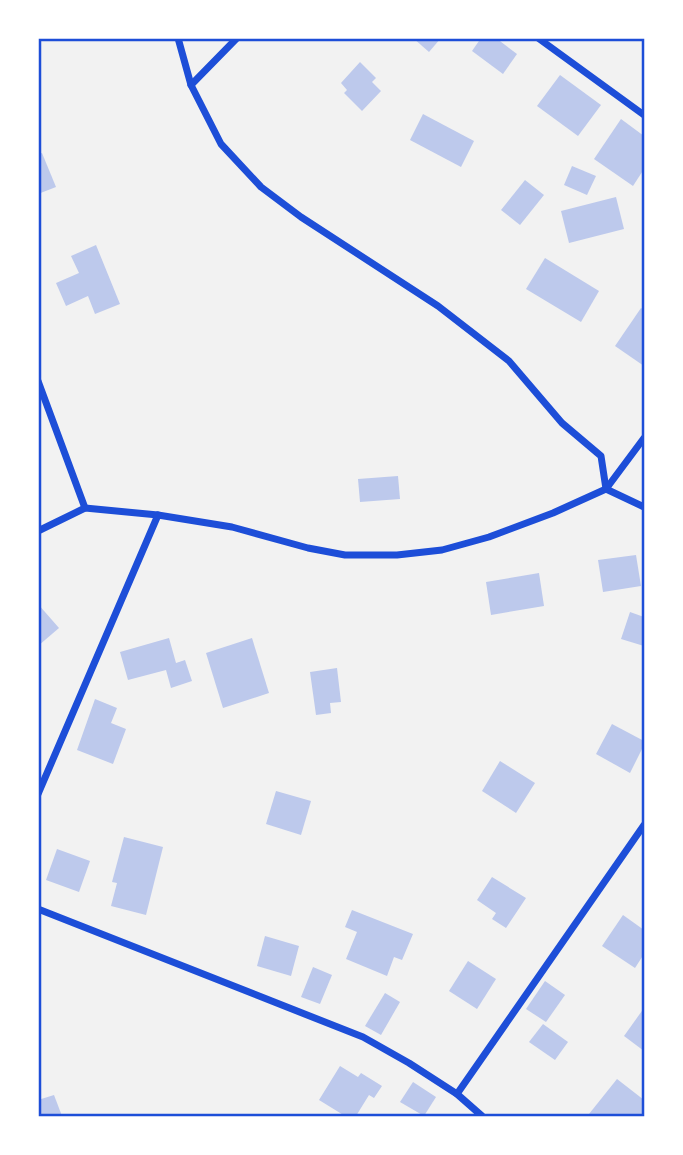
<svg xmlns="http://www.w3.org/2000/svg" width="683" height="1155" font-family="Arial,sans-serif">
<style>
.building{fill:#bdc9ec}
.lines{fill:none;stroke-linecap:round;stroke-linejoin:round}
.minor{stroke:#1d4ed8;stroke-width:7}
.neatline{fill:none;stroke:#1d4ed8;stroke-width:2.5}
</style>
<rect width="100%" height="100%" fill="#f2f2f2"/>
<g class="building">
<path d="M413 38H441L429 52Z"/>
<path d="M481 38H496L517 54 503 74 472 51Z"/>
<path d="M360 62 376 78 372 82 381 91 362 111 344 93 347 90 341 83Z"/>
<path d="M560 75 601 105 578 136 537 106Z"/>
<path d="M423 114 474 141 461 167 410 140Z"/>
<path d="M621 119 644 136V169L633 186 594 159Z"/>
<path d="M42 153 56 187 38 194V154Z"/>
<path d="M572 166 596 176 587 195 564 185Z"/>
<path d="M525 180 544 195 520 225 501 210Z"/>
<path d="M616 197 624 229 569 243 561 211Z"/>
<path d="M96 245 120 304 95 314 88 296 66 306 56 283 79 273 71 256Z"/>
<path d="M545 258 599 291 581 322 526 289Z"/>
<path d="M641 308 644 310V366L615 346Z"/>
<path d="M398 476 400 499 360 502 358 479Z"/>
<path d="M636 555 641 586 603 592 598 560Z"/>
<path d="M539 573 544 606 491 615 486 582Z"/>
<path d="M38 604 59 628 38 646Z"/>
<path d="M630 612 644 617V646L621 639Z"/>
<path d="M169 638 176 663 185 660 192 681 171 688 166 670 128 680 120 652Z"/>
<path d="M252 638 269 693 223 708 206 653Z"/>
<path d="M337 668 341 702 330 703 331 713 316 715 310 672Z"/>
<path d="M95 699 117 708 111 723 126 729 113 764 77 750Z"/>
<path d="M612 724 644 741V745L630 773 596 754Z"/>
<path d="M500 761 535 783 516 813 482 791Z"/>
<path d="M276 791 311 801 301 835 266 824Z"/>
<path d="M124 837 163 847 146 915 111 906 117 883 112 882Z"/>
<path d="M57 849 90 861 79 892 46 880Z"/>
<path d="M492 877 526 898 506 928 492 919 496 913 477 900Z"/>
<path d="M352 910 413 934 402 960 394 957 387 976 346 959 357 932 345 927Z"/>
<path d="M623 915 644 930V954L635 968 602 946Z"/>
<path d="M265 936 299 946 291 976 257 966Z"/>
<path d="M468 961 496 979 477 1009 449 991Z"/>
<path d="M313 967 332 975 320 1004 301 997Z"/>
<path d="M545 981 565 995 546 1022 526 1009Z"/>
<path d="M385 993 400 1002 381 1035 365 1026Z"/>
<path d="M644 1008V1051L624 1036Z"/>
<path d="M543 1024 568 1042 555 1060 529 1042Z"/>
<path d="M340 1066 358 1077 361 1073 382 1086 374 1098 369 1095 356 1116H345L319 1100Z"/>
<path d="M617 1079 644 1100V1116H592L589 1114Z"/>
<path d="M413 1082 436 1097 424 1116 400 1102Z"/>
<path d="M54 1095 62 1116H38V1100Z"/>
</g>
<g class="lines">
<g class="minor">
<path d="M178 38 191 85 221 144 261 187 301 217 438 306 509 361 562 423 601 456 606 489 644 507"/>
<path d="M538 38 644 115"/>
<path d="M191 85 237 38"/>
<path d="M38 381 85 508"/>
<path d="M38 531 85 508 158 515 232 527 308 548 345 555H397L442 550 489 537 553 513 606 489 644 438"/>
<path d="M38 794 158 515"/>
<path d="M38 909 363 1037 409 1063 457 1094 482 1116"/>
<path d="M457 1094 644 825"/>
</g>
</g>
<rect width="683" height="1155" fill="none" stroke="#ffffff" stroke-width="80"/>
<rect x="40" y="40" width="603" height="1075" class="neatline"/>
</svg>
